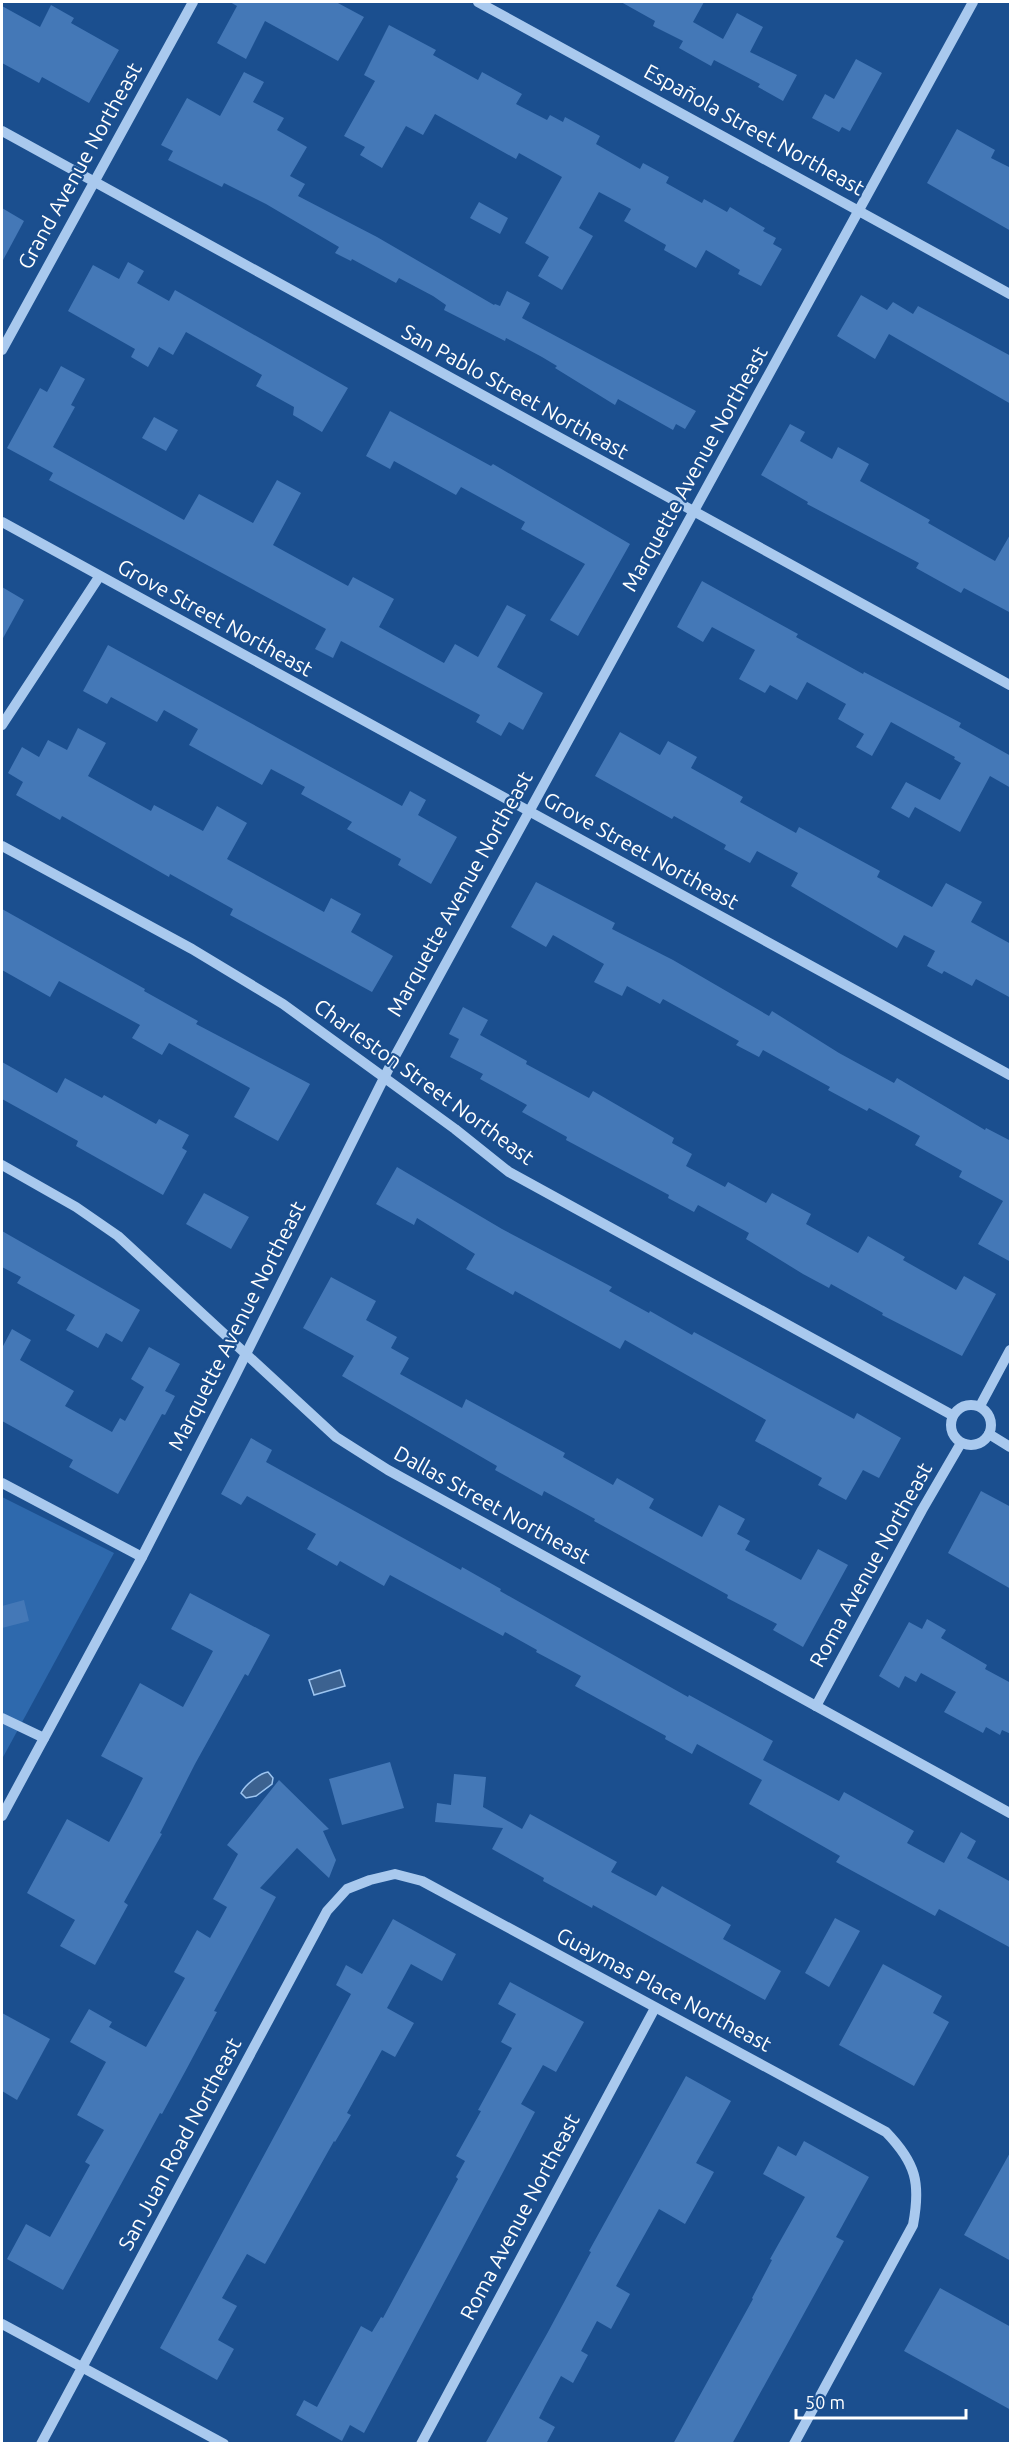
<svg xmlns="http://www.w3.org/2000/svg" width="1012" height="2445" font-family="Ubuntu,sans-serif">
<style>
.green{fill:#2e69ad}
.water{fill:#3c6290;stroke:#9cc4f0;stroke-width:1.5}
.building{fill:#4478b7}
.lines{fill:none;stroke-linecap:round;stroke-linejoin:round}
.minor{stroke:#a9c9ee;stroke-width:10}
.labels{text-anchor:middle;stroke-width:4.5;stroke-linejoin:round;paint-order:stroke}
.street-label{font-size:21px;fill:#fff;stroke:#1b4f8f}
</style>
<rect width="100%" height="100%" fill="#1b4f8f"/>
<path class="green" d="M2 1497 114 1553 2 1759Z"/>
<g class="water">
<path d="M340 1670 345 1686 314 1695 309 1680Z"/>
<path d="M268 1772 273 1778 272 1784 256 1796 246 1798 241 1793C245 1785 260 1773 268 1772Z"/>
</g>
<g class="building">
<path d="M230 2H336L364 17 338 61 265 21 246 59 217 43 237 6Z"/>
<path d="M621 2H704L693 22 723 39 737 13 763 27 750 52 797 75 783 101 758 87 760 84 714 60 711 66 679 48 683 41 653 26 655 21Z"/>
<path d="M51 5 74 18 71 23 119 50 89 103 42 77 39 83 2 63V6L40 27Z"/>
<path d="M389 25 436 50 433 55 478 80 482 72 522 94 516 104 547 120 550 115 563 122 565 117 600 136 596 144 640 169 643 163 669 177 666 183 702 203 704 199 727 212 730 207 765 228 763 231 776 238 773 244 782 249 761 286 738 274 740 270 706 250 696 268 664 250 666 245 624 221 631 209 599 192 579 228 593 236 562 290 538 276 549 257 525 243 562 177 519 153 516 159 435 114 423 135 406 126 382 168 360 155 365 147 344 136 375 81 364 75Z"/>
<path d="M856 59 882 73 850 131 842 127 839 132 812 118 825 94 834 99Z"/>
<path d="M244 72 264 82 253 102 284 118 277 130 307 147 290 176 305 184 298 196 377 237 494 305 495 304 500 306 507 291 530 303 522 318 696 411 685 429 676 424 673 430 618 399 615 405 555 368 557 366 542 357 506 338 505 341 444 310 446 305 433 296 399 278 396 283 352 259 351 261 335 253 339 247 266 204 224 183 222 187 168 160 173 151 161 145 187 98 220 116Z"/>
<path d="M957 129 995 150 991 158 1011 168V231L927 183Z"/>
<path d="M479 202 508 218 500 234 470 218Z"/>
<path d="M2 208 24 221 2 262Z"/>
<path d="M128 262 144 271 137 283 169 301 175 290 348 388 322 432 293 415 294 407 256 386 262 375 186 332 173 355 159 347 148 367 131 357 135 349 68 311 93 265 119 279Z"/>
<path d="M861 295 887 310 893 302 913 314 918 306 1011 356V404L889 334 875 359 837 336Z"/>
<path d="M61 366 85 379 71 405 75 407 53 447 184 520 199 494 253 523 277 480 301 493 273 545 348 586 353 577 394 599 379 627 444 663 455 644 478 657 507 605 526 615 497 667 543 693 523 730 509 722 501 736 476 722 480 715 341 641 333 658 315 649 326 629 49 480 53 473 7 448 40 388 47 392Z"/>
<path d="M390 411 491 466 493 464 630 544 578 636 550 620 585 564 521 529 525 522 461 487 456 495 394 461 390 469 366 456Z"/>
<path d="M154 417 178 430 166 451 142 438Z"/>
<path d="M790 424 805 432 800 441 832 459 838 447 869 464 860 481 930 520 928 523 995 561 1011 533V613L964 588 961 593 916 568 919 563 807 504 808 502 761 475Z"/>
<path d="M702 581 798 634 796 637 863 674 864 672 961 723 959 727 1011 756V788L990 776 960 832 915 807 909 818 891 808 906 782 940 800 961 763 954 759 955 757 891 722 872 756 856 747 864 734 838 719 846 704 807 682 797 700 770 685 765 693 739 679 755 650 712 627 703 642 677 627Z"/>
<path d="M2 587 24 600 2 640Z"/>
<path d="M108 645 402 806 410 791 426 800 418 815 457 837 431 884 398 865 401 859 347 829 352 822 301 794 305 787 271 769 262 785 189 745 198 729 164 710 157 722 111 697 107 704 83 691Z"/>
<path d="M78 728 106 743 88 776 151 811 154 805 203 831 217 806 247 823 227 859 324 912 331 898 361 914 351 932 393 956 372 992 230 915 233 909 170 874 169 877 62 816 60 820 16 795 23 782 8 773 22 747 39 757 48 740 67 750Z"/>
<path d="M620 732 660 755 668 741 697 757 691 768 743 797 740 802 796 833 799 827 843 851 880 871 877 877 932 907 946 883 982 902 971 922 1011 944V998L976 979 972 986 944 971 942 974 927 966 935 951 904 935 897 948 791 886 798 873 757 851 750 863 724 849 726 845 674 816 672 819 595 776Z"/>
<path d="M536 882 615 923 612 929 673 960 769 1016 772 1011 839 1053 894 1083 897 1078 985 1130 986 1128 1011 1141V1262L978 1244 1003 1201 959 1177 962 1171 915 1145 920 1136 869 1108 867 1111 828 1090 830 1087 763 1050 759 1057 736 1045 739 1041 663 999 660 1004 627 986 622 996 594 982 604 964 553 935 546 947 511 927Z"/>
<path d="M2 909 145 989 144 991 198 1021 196 1024 310 1084 278 1141 234 1117 250 1088 169 1043 162 1055 132 1038 140 1025 59 981 50 997 2 970Z"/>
<path d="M463 1007 488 1020 480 1035 527 1061 526 1064 589 1098 593 1091 674 1138 672 1143 692 1154 686 1166 725 1187 728 1182 766 1203 772 1193 811 1214 806 1224 858 1253 868 1236 905 1257 903 1260 956 1290 964 1276 996 1294 962 1356 882 1315 883 1313 831 1284 829 1288 803 1274 746 1239 749 1233 698 1205 694 1212 668 1198 669 1195 566 1140 567 1137 522 1112 527 1105 480 1079 483 1074 450 1057 459 1039 449 1034Z"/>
<path d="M2 1062 57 1093 65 1078 102 1098 104 1095 156 1124 159 1119 189 1135 182 1148 187 1151 163 1195 76 1146 78 1141 2 1099Z"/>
<path d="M397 1167 502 1229 612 1287 609 1291 649 1313 650 1311 692 1335 694 1332 854 1419 857 1413 901 1438 879 1478 863 1470 846 1500 818 1485 822 1478 755 1441 766 1420 625 1340 620 1349 515 1291 513 1295 466 1269 475 1254 417 1218 414 1225 376 1204Z"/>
<path d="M204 1193 249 1217 231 1249 186 1224Z"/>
<path d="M2 1231 140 1310 122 1342 106 1333 98 1348 66 1330 75 1315 17 1283 21 1277 2 1267Z"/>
<path d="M331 1277 376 1301 366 1320 397 1337 391 1348 409 1358 400 1374 462 1408 466 1399 565 1453 563 1457 613 1485 617 1478 654 1499 649 1508 702 1537 719 1505 745 1519 737 1534 750 1541 745 1550 801 1580 818 1549 848 1565 803 1647 773 1630 777 1624 727 1598 728 1595 594 1521 595 1519 544 1491 542 1496 495 1470 497 1466 342 1376 354 1356 303 1328Z"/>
<path d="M12 1329 31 1340 20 1360 74 1391 65 1406 112 1432 120 1418 125 1421 144 1387 131 1379 149 1347 180 1364 165 1391 175 1396 165 1415 162 1414 118 1494 69 1467 73 1460 2 1421V1348Z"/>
<path d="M251 1438 272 1450 266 1462 461 1570 462 1567 501 1589 500 1591 688 1697 689 1695 773 1741 763 1760 839 1801 844 1792 914 1831 907 1843 944 1863 961 1832 976 1841 967 1858 1011 1882V1948L939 1909 935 1916 836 1862 840 1856 749 1804 762 1780 697 1744 692 1754 665 1739 666 1736 575 1686 581 1676 536 1652 537 1650 505 1632 503 1636 390 1575 384 1586 340 1561 337 1566 307 1549 316 1534 247 1496 241 1505 221 1494Z"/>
<path d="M981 1491 1011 1507V1589L948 1553Z"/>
<path d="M190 1593 270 1635 248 1676 245 1674 195 1764 160 1833 162 1834 124 1902 128 1905 95 1965 60 1946 75 1920 27 1893 67 1819 109 1842 128 1807 143 1778 101 1756 140 1683 183 1707 213 1651 171 1629Z"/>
<path d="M24 1600 29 1621 2 1628V1606Z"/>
<path d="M927 1619 946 1630 941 1638 987 1665 985 1669 1011 1683V1734L1002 1730 1000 1735 986 1727 983 1733 944 1712 956 1692 921 1673 916 1682 905 1676 899 1688 879 1676 909 1622 922 1629Z"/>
<path d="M390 1762 404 1808 342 1825 329 1779Z"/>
<path d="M454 1774 486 1777 483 1807 522 1829 530 1814 617 1862 611 1872 656 1896 662 1886 731 1925 723 1939 781 1971 765 2000 593 1905 592 1908 543 1881 544 1878 492 1849 503 1828 435 1822 437 1803 451 1805Z"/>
<path d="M279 1780 329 1829 323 1831 336 1860 329 1878 297 1848 260 1888 276 1897 214 2011 217 2012 186 2070 162 2114 160 2113 63 2290 7 2259 26 2224 50 2237 90 2165 85 2162 104 2130 77 2115 106 2062 70 2042 89 2009 112 2022 109 2027 146 2047 185 1978 174 1972 197 1930 210 1938 227 1907 213 1899 238 1854 227 1845Z"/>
<path d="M835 1918 860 1931 829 1987 805 1973Z"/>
<path d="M393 1919 456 1954 442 1981 411 1964 387 2008 414 2023 395 2057 382 2050 347 2113 351 2115 335 2142 334 2141 265 2264 247 2254 222 2298 237 2306 218 2340 234 2349 217 2380 160 2348 351 1994 336 1985 346 1965 362 1974Z"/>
<path d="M883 1964 942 1996 933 2013 949 2022 914 2086 839 2045Z"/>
<path d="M510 1982 584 2022 556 2072 543 2065 521 2104 535 2112 364 2433 350 2425 342 2441 296 2415 304 2400 317 2407 361 2326 372 2332 381 2317 383 2318 458 2179 456 2177 465 2161 456 2156 481 2111 478 2110 512 2048 501 2042 516 2014 498 2004Z"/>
<path d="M2 2013 50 2039 17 2100 2 2091Z"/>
<path d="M686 2076 731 2101 696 2163 714 2172 685 2224 659 2209 616 2286 630 2294 611 2329 597 2321 581 2351 588 2355 573 2383 561 2376 545 2406 539 2418 555 2427 546 2444H485L548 2332 591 2252 589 2251Z"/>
<path d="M804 2141 869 2177 836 2237 844 2241 732 2444H673L753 2299 752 2298 772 2260 770 2259 805 2197 763 2174 778 2146 796 2156Z"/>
<path d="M1011 2151V2261L964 2235Z"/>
<path d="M940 2288 1011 2327V2410L904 2351Z"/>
</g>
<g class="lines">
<g class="minor">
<path d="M478 2 1010 294"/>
<path d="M2 131 1010 685"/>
<path d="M2 350 193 2"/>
<path d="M2 522 1010 1075"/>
<path d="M2 725 99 577"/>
<path d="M2 846 192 949 283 1004 455 1129 509 1172 952 1415"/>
<path d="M2 1165 76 1207 118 1236 336 1437 388 1470 1010 1813"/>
<circle cx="971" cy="1425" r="20"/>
<path d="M980 1406 1010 1350"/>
<path d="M989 1434 1010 1447"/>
<path d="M2 1483 142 1557"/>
<path d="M816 1706 922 1510 961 1443"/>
<path d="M2 1718 44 1738"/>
<path d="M2 1816 142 1557 231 1384 394 1058 973 2"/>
<path d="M2 2324 224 2444"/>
<path d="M41 2444 327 1911 347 1889 370 1880 395 1874 422 1881 886 2132C916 2163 921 2183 913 2225L794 2444"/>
<path d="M421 2444 655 2008"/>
</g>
</g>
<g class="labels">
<g class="street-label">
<text transform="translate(754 130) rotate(29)" y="7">Española Street Northeast</text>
<text transform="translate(80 166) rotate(-61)" y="7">Grand Avenue Northeast</text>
<text transform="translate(515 392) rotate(29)" y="7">San Pablo Street Northeast</text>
<text transform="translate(695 469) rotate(-61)" y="7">Marquette Avenue Northeast</text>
<text transform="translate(215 618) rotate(29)" y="7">Grove Street Northeast</text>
<text transform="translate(641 851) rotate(29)" y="7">Grove Street Northeast</text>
<text transform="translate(460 894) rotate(-61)" y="7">Marquette Avenue Northeast</text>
<text transform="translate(424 1082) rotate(36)" y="7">Charleston Street Northeast</text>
<text transform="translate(237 1326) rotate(-63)" y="7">Marquette Avenue Northeast</text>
<text transform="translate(492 1505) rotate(29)" y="7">Dallas Street Northeast</text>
<text transform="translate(871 1565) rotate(-61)" y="7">Roma Avenue Northeast</text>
<text transform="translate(664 1990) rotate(28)" y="7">Guaymas Place Northeast</text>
<text transform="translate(180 2144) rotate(-62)" y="7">San Juan Road Northeast</text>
<text transform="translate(520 2217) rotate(-62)" y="7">Roma Avenue Northeast</text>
</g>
</g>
<rect width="1012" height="2445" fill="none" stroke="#ffffff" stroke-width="6"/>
<path d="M796 2409v9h170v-9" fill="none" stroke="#ffffff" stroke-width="3"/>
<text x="805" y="2409" font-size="18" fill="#ffffff" stroke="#1b4f8f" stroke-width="4.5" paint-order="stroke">50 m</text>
</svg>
